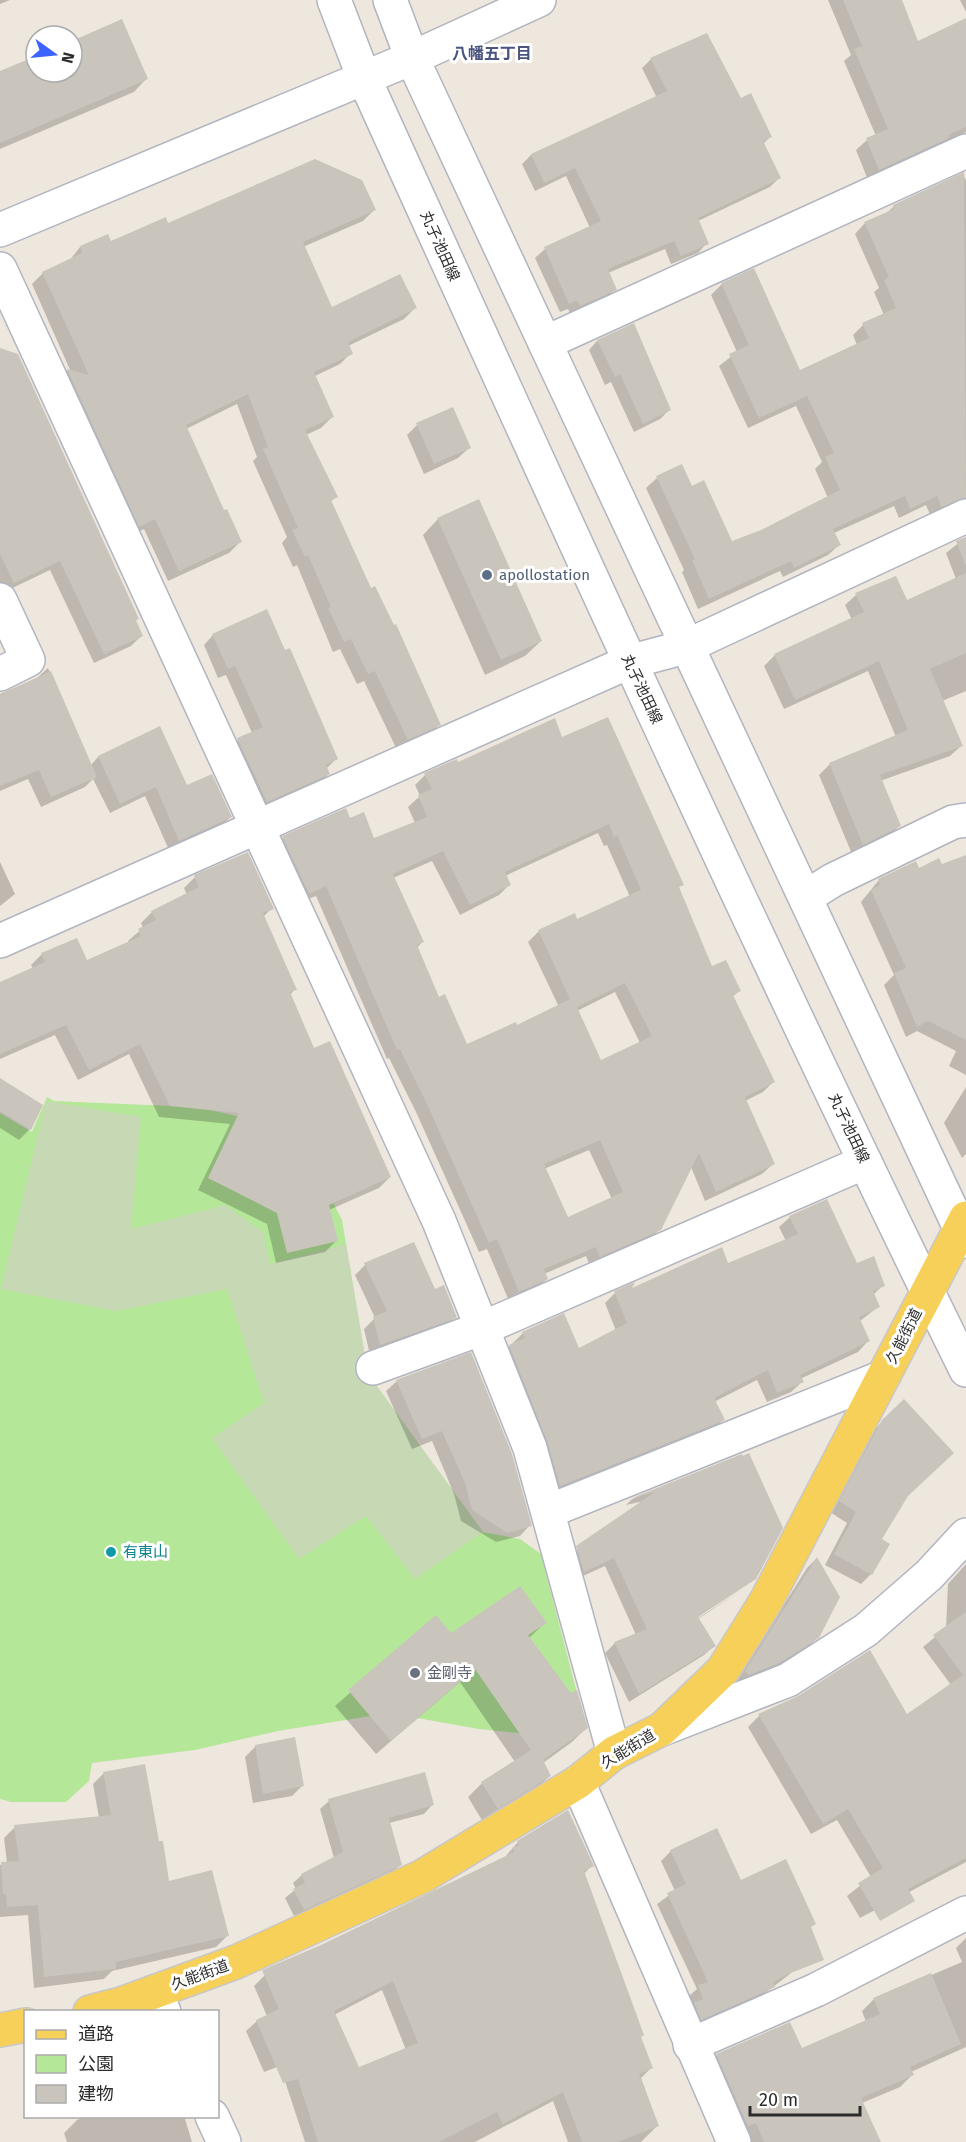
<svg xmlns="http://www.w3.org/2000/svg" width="966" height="2142" font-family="'Fira Sans','Noto Sans JP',sans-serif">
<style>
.green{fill:#b5e799}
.cemetery{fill:#c7d9b4}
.shadow{fill:#0003;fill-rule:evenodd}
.building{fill:#c9c5bc;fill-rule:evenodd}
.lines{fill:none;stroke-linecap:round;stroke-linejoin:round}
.minor-casing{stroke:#b2b5c0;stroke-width:36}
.major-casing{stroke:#c8c8c8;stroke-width:36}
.minor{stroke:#fff;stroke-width:33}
.major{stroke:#f7d05a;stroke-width:33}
.service-dot{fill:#5c6f8a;stroke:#fff;stroke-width:2}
.culture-dot{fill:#0f9aa8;stroke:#fff;stroke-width:2}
.worship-dot{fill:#6b7280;stroke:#fff;stroke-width:2}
.labels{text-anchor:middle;stroke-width:6;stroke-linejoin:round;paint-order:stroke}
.street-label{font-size:15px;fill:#2c2c2c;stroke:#fff}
.service-label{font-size:15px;fill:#4e5e75;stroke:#fff;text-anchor:start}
.culture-label{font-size:15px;fill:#0d838f;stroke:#fff;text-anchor:start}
.worship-label{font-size:15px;fill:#5b616d;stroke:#fff;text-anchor:start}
.neighbourhood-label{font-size:16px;font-weight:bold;fill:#4a5480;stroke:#fff}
</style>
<rect width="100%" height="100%" fill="#eee7de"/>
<path class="green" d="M47 1097 54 1101 196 1107 255 1120 311 1160 342 1220 368 1374 483 1532 520 1539 541 1554 578 1697 545 1736 479 1729 389 1713 278 1731 195 1750 92 1763 89 1781 66 1802H11L0 1799V1113L32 1132Z"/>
<path class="cemetery" d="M46 1101 141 1117 131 1229 225 1205 263 1232 270 1264 346 1244 368 1374 483 1532 415 1579 366 1516 299 1559 212 1438 264 1403 227 1289 116 1311 1 1289Z"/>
<g class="shadow">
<path d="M0 0H10L0 4Z"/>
<path d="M828 0H883L918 43 966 20V132L868 180 856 150 867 140 876 136 844 61 851 55Z"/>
<path d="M960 0H966V12Z"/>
<path d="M72 42 146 79 134 92 0 149V73L36 58V72H72Z"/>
<path d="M651 59 740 100 770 137 763 144 779 178 770 187 698 221 707 243 698 253 671 264 665 249 608 273 615 289 606 299 571 315 568 309 560 312 535 258 545 249 590 228 566 176 535 191 522 164 531 155 657 98 642 68Z"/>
<path d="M963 174 966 181V511L931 517 926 505 899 518 894 506 834 533 839 545 828 555 783 577 780 571 698 609 682 572 684 570 646 488 657 478 681 466 691 488 731 543 762 531 828 498 815 469 822 462 796 406 748 428 719 366 737 352 711 295 722 284 800 372 857 345 853 335 863 325 884 315 874 292 879 288 855 234 865 223 885 215 894 206Z"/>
<path d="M374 210 363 221 303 247 331 309 415 308 404 319 348 346 351 353 340 364 315 376 332 417 321 428 306 435 336 497 330 502 370 590 439 725 428 736 397 750 364 681 357 684 340 649 333 652 297 565 293 567 282 543 287 537 253 461 257 457 237 404 186 429 223 512 240 542 229 553 168 581 144 529 128 537 56 381 67 370 71 372 32 284 43 273 70 260 80 247 110 243 167 225Z"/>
<path d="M634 325 669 410 660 419 634 432 611 382 605 385 589 350 597 341Z"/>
<path d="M0 350 141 636 131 646 94 663 50 570 0 594Z"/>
<path d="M417 425 469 448 458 458 424 474 407 435Z"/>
<path d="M438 519 541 641 525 656 485 675 423 535Z"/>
<path d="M966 537V691L942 701 961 746 950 756 880 781 899 826 889 837 852 854 819 775 829 765 896 737 868 671 784 709 764 666 775 655 852 620 845 605 856 595 906 602 956 579 946 553Z"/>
<path d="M213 635 336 759 326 769 329 774 319 783 257 811 228 749 238 740 252 733 226 675 218 678 204 645Z"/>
<path d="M48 668 91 765 98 757 159 728 186 787 230 817 220 828 169 850 145 796 110 813 93 779 85 787 41 807 28 779 0 791V694L37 678Z"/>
<path d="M562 738 682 884 678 888 712 968 739 991 732 997 773 1082 763 1092 745 1101 773 1164 762 1174 705 1201 691 1167 660 1229 649 1240 590 1266 586 1256 544 1274 547 1279 536 1289 509 1301 487 1249 479 1252 416 1112 389 1058 387 1059 316 896 298 903 273 848 283 838 350 820 373 840 415 823 408 807 420 796 415 785 425 775 457 764ZM598 833 604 846 607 845 630 897 576 921 539 931 528 942 559 1007 516 1027 467 1046 438 999 417 948 422 942 393 878 432 861 460 915 499 895 509 885 505 876ZM615 992 640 1043 600 1062 577 1011ZM589 1150 612 1199 567 1219 544 1169Z"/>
<path d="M966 856V1075L949 1066 956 1051 917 1031 906 1037 884 985 894 975 861 902 879 880 941 866Z"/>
<path d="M0 862 15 894 0 906Z"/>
<path d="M195 877 272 908 263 917 295 989 290 995 313 1050 390 1177 379 1188 329 1210 336 1241 325 1252 276 1263 267 1224 198 1190 230 1124 159 1117 129 1054 78 1080 55 1035 0 1059V984L33 969 31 965 42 954 86 962 129 943 128 941 143 928 141 923 152 912 187 895 184 888Z"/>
<path d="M0 1080 30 1129 19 1140 0 1128Z"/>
<path d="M966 1087V1154L962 1158 944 1123Z"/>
<path d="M790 1217 883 1285 873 1295 878 1307 860 1321 868 1341 858 1352 800 1379 802 1382 791 1392 767 1402 757 1380 714 1402 723 1420 713 1430 550 1496 499 1357 523 1333 578 1350 616 1331 605 1303 615 1293 727 1265 786 1241 779 1227Z"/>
<path d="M365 1265 435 1291 455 1317 445 1328 370 1355 364 1329 375 1318 355 1275Z"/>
<path d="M397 1381 530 1525 520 1536 496 1542 461 1521 454 1494 432 1441 412 1449 386 1391Z"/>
<path d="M883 1421 906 1497 880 1540 871 1574 861 1584 825 1565 847 1523 830 1512 872 1432Z"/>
<path d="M741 1456 755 1579 691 1619 692 1622 745 1588 698 1619 714 1646 704 1655 629 1702 605 1653 615 1643 636 1635 605 1566 574 1580 568 1557 644 1501 626 1505 632 1499Z"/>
<path d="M816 1559 818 1637 808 1647 768 1672 739 1684 736 1681 807 1568Z"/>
<path d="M966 1564V1862L860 1918 847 1896 871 1877 837 1820 811 1834 748 1727 759 1716 799 1697 906 1717 951 1685 923 1647 946 1628 948 1584Z"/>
<path d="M436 1617 451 1635 545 1623 529 1638 586 1728 572 1742 543 1763 550 1776 535 1790 483 1822 468 1797 482 1783 515 1762 460 1682 376 1754 335 1706Z"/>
<path d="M256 1746 303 1785 292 1796 253 1803 245 1757Z"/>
<path d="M104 1773 158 1843 168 1882 227 1936 216 1947 112 1971 104 1979 34 1988 28 1915 0 1917V1865L7 1863 4 1838 15 1827 99 1818 93 1784Z"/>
<path d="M329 1801 432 1805 424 1814 389 1823 400 1865 391 1873 295 1918 285 1898 296 1889 293 1883 302 1875 334 1858 320 1809Z"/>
<path d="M518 1842 592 1865 584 1874 651 2068 641 2078 658 2125 641 2142H568L553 2101 475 2142H305L280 2066 264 2072 246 2031 257 2021 267 2016 254 1986 265 1975 505 1857ZM382 1990 406 2050 358 2069 334 2015Z"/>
<path d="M671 1851 740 1882 795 1970 756 2000 691 2029 692 2006 689 1996 697 1989 657 1904 675 1891 661 1861Z"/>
<path d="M966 1938V2047L911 2072 912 2075 900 2087 862 2103 879 2142H748L705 2067 717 2055 801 2050 866 2022 862 2011 873 2000 962 1962 956 1948Z"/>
<path d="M88 2116H188L185 2119 192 2142H67L64 2133 77 2120Z"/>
</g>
<g class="building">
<path d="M843 0H902L918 41 966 18V127L948 135 949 138 879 170 866 138 888 129 854 49 862 46Z"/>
<path d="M122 19 148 79 0 143V71L36 56V72H72V41Z"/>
<path d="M707 33 741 98 751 93 772 137 763 141 781 178 698 218 709 244 681 256 674 241 608 269 617 290 580 306 577 300 569 304 544 247 601 221 575 168 544 183 531 154 667 91 650 58Z"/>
<path d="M315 159 362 180 376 210 303 242 332 307 400 274 417 308 348 342 353 354 314 372 334 417 305 430 338 497 331 500 371 588 375 586 394 625 396 624 441 725 408 740 375 671 368 674 351 639 344 642 328 608 331 607 308 555 305 557 292 530 298 528 263 449 268 447 248 394 186 425 224 510 227 509 242 542 179 571 155 519 139 527 67 369 89 375 42 272 82 253 80 246 108 234 111 241 166 217 168 223Z"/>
<path d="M964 172 966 498 941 507 937 496 910 509 905 496 833 529 841 545 794 568 791 561 709 599 692 560 695 559 656 476 682 464 692 486 704 480 732 541 761 530 840 490 825 457 834 453 807 396 759 418 729 354 749 345 721 283 754 268 800 370 869 338 862 323 896 308 884 280 889 277 864 222 894 209 893 205Z"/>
<path d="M634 323 671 410 643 424 620 374 615 377 597 340Z"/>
<path d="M0 348 18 354 139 619 136 620 143 636 104 654 60 561 14 583 0 554Z"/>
<path d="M453 407 471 448 434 464 416 423Z"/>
<path d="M479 499 542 641 501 660 437 518Z"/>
<path d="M966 537V564H965L956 541Z"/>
<path d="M966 573V653L930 669 963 746 880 775 901 826 863 845 829 763 908 730 879 661 795 700 774 654 864 612 855 593 896 576 907 600Z"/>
<path d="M267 609 285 650 290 648 338 759 326 765 330 774 267 802 237 738 263 727 235 666 228 669 212 634Z"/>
<path d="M51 671 97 777 51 797 39 770 0 786V695Z"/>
<path d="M608 717 684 885 679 887 712 966 726 960 741 991 733 995 775 1082 745 1097 775 1164 716 1192 699 1153 661 1230 600 1257 596 1247 544 1269 548 1279 519 1292 497 1239 489 1243 426 1102 400 1049 397 1050 326 886 309 894 282 836 346 808 350 818 364 812 374 838 427 817 418 795 432 789 424 773 457 759 458 762 555 718 562 737ZM609 824 614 837 617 835 641 890 577 919 575 913 538 930 570 999 517 1025 516 1022 467 1044 445 994 439 997 417 945 424 942 393 874 443 851 470 905 511 885 505 872ZM625 983 652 1036 601 1060 577 1007ZM600 1140 623 1192 568 1217 544 1164Z"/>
<path d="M160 726 187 785 212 774 232 817 179 841 156 787 120 804 98 756Z"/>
<path d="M248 852 274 909 263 913 297 990 290 992 314 1048 330 1041 391 1177 329 1205 338 1241 287 1253 277 1213 208 1178 239 1113 170 1106 140 1044 89 1070 66 1025 0 1054V982L45 962 41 953 77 938 87 960 141 936 138 929 156 920 151 911 199 887 194 875Z"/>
<path d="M966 855V1040L928 1021 917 1027 894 973 906 968 871 890 880 885 878 879 916 861 919 868 939 858 942 864Z"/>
<path d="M0 1078 43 1105 31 1130 0 1111Z"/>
<path d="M827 1199 857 1263 874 1256 885 1286 873 1291 880 1307 859 1317 870 1341 800 1375 804 1382 777 1393 768 1370 714 1398 725 1420 560 1486 547 1441 509 1345 525 1338 522 1332 564 1313 579 1348 627 1323 614 1291 635 1282 632 1288 722 1247 728 1263 798 1234 789 1216Z"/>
<path d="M414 1242 435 1289 444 1285 457 1318 380 1345 373 1317 387 1311 364 1263Z"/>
<path d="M471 1352 512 1454 532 1526 507 1533 472 1510 465 1483 442 1431 422 1439 396 1380Z"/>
<path d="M904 1399 954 1453 908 1496 882 1539 890 1544 872 1575 834 1554 856 1512 839 1501 882 1420Z"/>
<path d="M749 1453 783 1528 756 1579 698 1617 716 1646 639 1694 614 1642 647 1629 614 1558 584 1572 576 1546 655 1492 632 1498 742 1454 743 1456Z"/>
<path d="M817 1557 840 1597 819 1638 779 1663 749 1675 745 1671Z"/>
<path d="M520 1586 547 1623 528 1635 571 1693 577 1690 588 1728 543 1760 551 1776 498 1809 481 1782 531 1750 475 1669 391 1741 348 1690 436 1615 451 1633Z"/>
<path d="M966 1612V1858L908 1889 915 1901 880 1921 858 1883 883 1868 848 1809 823 1824 758 1714 798 1696 870 1650 907 1714 963 1675 933 1635Z"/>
<path d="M295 1737 304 1786 263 1794 255 1745Z"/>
<path d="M145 1764 159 1841H163L169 1881 212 1870 229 1936 116 1962V1969L44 1977 38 1905 7 1907 6 1894H3L1 1862 19 1861 14 1825 111 1815 103 1772Z"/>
<path d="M425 1772 434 1805 389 1818 402 1865 304 1910 293 1889 305 1883 301 1874 343 1852 328 1799Z"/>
<path d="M568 1810 594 1866 584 1871 644 2035 641 2037 653 2068 639 2074 659 2126 617 2142H582L563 2092 503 2124 497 2112 439 2142H318L298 2079 283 2083 256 2020 279 2009 262 1970 321 1945 514 1852 512 1848 519 1845 517 1841ZM393 1981 418 2043 359 2067 334 2011Z"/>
<path d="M717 1828 741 1880 786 1859 816 1924 811 1927 824 1960 788 1974 773 1982 775 1987 701 2020 694 2002 703 1999 698 1985 708 1982 667 1893 686 1884 670 1850Z"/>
<path d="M931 1973 961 2044 910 2067 914 2075 861 2098 881 2142H764L756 2123 748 2126 716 2054 790 2022 802 2048 880 2014 873 1998Z"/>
</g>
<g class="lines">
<g class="minor-casing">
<g id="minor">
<path d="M334 0 364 78C560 510 756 943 966 1370"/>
<path d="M390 0 412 58 545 343 966 1241"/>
<path d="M0 230 412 58 539 0"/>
<path d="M0 269 439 1221 530 1448 614 1753"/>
<path d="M545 343 966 151"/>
<path d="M0 600 28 660 0 674"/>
<path d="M806 897 833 880 953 822 966 820"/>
<path d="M0 941 629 662 685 647 966 516"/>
<path d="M373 1368 483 1328 865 1162"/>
<path d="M549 1511 883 1377"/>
<path d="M662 1729 788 1680 866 1630 929 1575 966 1535"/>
<path d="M578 1782 734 2142"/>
<path d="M155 1992 164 2012"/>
<path d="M690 2045 816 1990 966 1913"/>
<path d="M212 2116 224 2142"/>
</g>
</g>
<g class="major-casing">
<g id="major">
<path d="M90 2012 121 2004 236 1962 423 1876 578 1782 614 1753 662 1729 723 1670 766 1601 966 1218"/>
<path d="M0 2030 26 2025"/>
</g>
</g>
<use href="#minor" class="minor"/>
<use href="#major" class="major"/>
</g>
<circle class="service-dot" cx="487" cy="575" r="6"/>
<circle class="culture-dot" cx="111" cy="1552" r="6"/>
<circle class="worship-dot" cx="415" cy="1673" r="6"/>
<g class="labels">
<g class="street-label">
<text transform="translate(440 246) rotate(66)" y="5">丸子池田線</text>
<text transform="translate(642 689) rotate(65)" y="5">丸子池田線</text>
<text transform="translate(849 1128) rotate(65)" y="5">丸子池田線</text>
<text transform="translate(904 1336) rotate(-63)" y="5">久能街道</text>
<text transform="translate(628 1749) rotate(-31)" y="5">久能街道</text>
<text transform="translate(200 1975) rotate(-20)" y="5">久能街道</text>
</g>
<g class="service-label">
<text x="499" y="580">apollostation</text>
</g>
<g class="culture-label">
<text x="123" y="1557">有東山</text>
</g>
<g class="worship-label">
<text x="427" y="1678">金剛寺</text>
</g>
<g class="neighbourhood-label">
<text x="492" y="59">八幡五丁目</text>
</g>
</g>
<rect x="24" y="2010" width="195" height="108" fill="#ffffff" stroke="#ababab" stroke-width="1.5"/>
<rect x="36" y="2030" width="30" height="9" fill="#f7d05a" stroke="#ababab" stroke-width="1.5"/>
<text x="78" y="2040" font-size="18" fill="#2c2c2c">道路</text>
<rect x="36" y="2055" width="30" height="18" fill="#b5e799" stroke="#ababab" stroke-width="1.5"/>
<text x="78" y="2070" font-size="18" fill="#2c2c2c">公園</text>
<rect x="36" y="2085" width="30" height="18" fill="#c9c5bc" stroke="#ababab" stroke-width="1.5"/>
<text x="78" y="2100" font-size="18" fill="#2c2c2c">建物</text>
<g transform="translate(54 54) rotate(105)"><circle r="28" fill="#ffffff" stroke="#ababab" stroke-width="1.5"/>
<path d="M0-4.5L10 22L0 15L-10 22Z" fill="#3a63ff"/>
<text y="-9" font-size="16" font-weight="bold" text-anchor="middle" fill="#2c2c2c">N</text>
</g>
<path d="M750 2106v9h110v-9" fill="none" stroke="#2c2c2c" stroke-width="3"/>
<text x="759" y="2106" font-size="18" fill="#2c2c2c" stroke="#ffffff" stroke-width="4.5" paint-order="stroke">20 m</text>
</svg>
